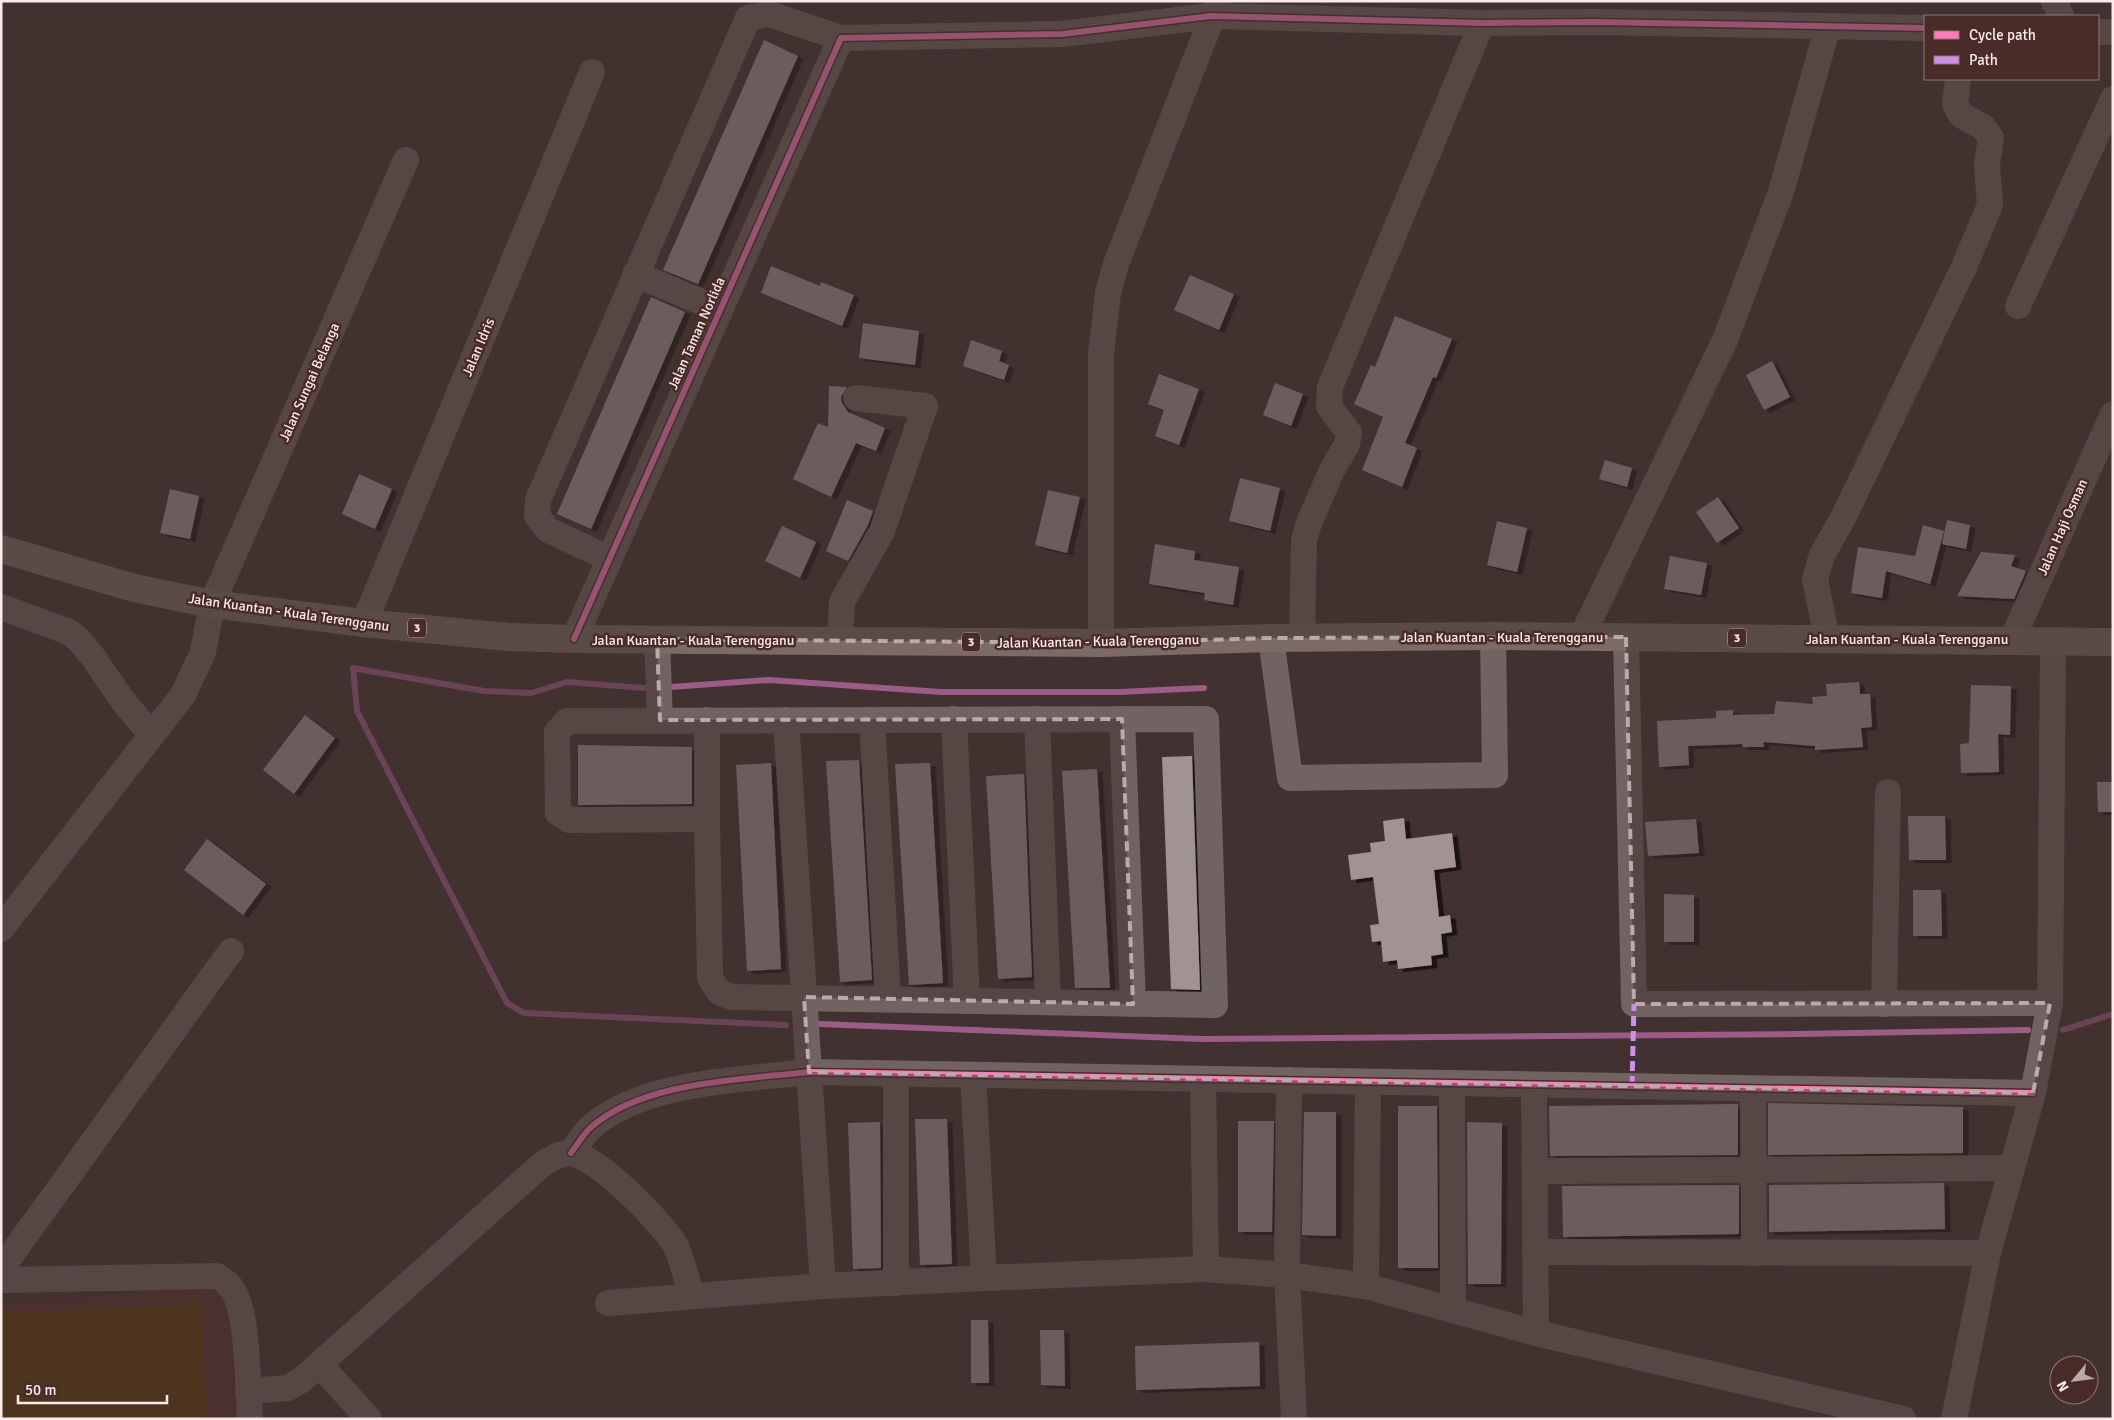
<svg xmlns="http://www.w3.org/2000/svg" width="2114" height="1420" font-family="Signika,sans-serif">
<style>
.built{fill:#54312e}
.green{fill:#593809}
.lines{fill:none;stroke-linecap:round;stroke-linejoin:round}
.stream{stroke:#9c5c86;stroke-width:6}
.building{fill:#a19294;filter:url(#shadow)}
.minor{stroke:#706361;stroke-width:26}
.highway{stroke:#7b6a65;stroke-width:28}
.quiet{stroke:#ce8fe9;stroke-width:5;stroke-dasharray:10 5;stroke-linecap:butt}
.cycleway-casing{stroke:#492b28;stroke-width:9}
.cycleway{stroke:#fd7abc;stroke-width:6}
.marked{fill:none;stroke:#bbaaa9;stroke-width:4;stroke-dasharray:10 6;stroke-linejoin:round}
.labels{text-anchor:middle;stroke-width:5;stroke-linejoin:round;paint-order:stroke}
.shield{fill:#492b28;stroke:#c6b1b0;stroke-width:1}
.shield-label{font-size:12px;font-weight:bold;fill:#fcebea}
.street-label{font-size:14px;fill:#fcebea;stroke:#492b28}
</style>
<defs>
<filter id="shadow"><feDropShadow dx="5.5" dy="3" stdDeviation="0" flood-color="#0009"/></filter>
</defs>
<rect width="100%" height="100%" fill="#413130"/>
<path class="built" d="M229 1288 237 1419H1V1302Z"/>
<path class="green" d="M201 1304 207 1419H1V1314Z"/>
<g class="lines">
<g class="stream">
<path d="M671 687 769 680 941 692H1119L1204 688"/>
<path d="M644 688 567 682 531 693 484 691 353 668 357 711 507 1003 524 1013 786 1025"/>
<path d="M820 1024 1201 1039 1797 1034 2028 1030"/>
<path d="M2063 1030 2113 1014"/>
</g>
</g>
<g class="building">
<path d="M764 40 798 56 698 284 663 270Z"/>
<path d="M771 266 820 286 821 282 854 295 842 326 761 293Z"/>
<path d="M1190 275 1234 294 1219 330 1174 310Z"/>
<path d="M651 297 685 312 591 529 557 514Z"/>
<path d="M1395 316 1452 339 1436 378 1433 377 1405 443 1417 448 1402 487 1362 470 1383 417 1354 404 1371 365 1375 367Z"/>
<path d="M863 323 919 331 915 365 859 358Z"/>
<path d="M971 340 1002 351 999 361 1009 365 1004 380 963 366Z"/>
<path d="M1772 361 1790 397 1764 410 1746 375Z"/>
<path d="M1159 374 1199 389 1179 445 1155 436 1164 410 1148 404Z"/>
<path d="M1275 383 1303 394 1291 426 1263 415Z"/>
<path d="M829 386 847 387 841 397 842 403 848 412 885 428 876 451 856 443 831 497 793 479 818 423 828 427Z"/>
<path d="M1605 460 1632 468 1627 487 1599 479Z"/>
<path d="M359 474 392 489 375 529 342 514Z"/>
<path d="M1240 478 1280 488 1270 531 1229 521Z"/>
<path d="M170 489 199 496 190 539 160 533Z"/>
<path d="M1048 490 1080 497 1067 553 1035 545Z"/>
<path d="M1718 497 1739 528 1717 543 1696 512Z"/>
<path d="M847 500 873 511 868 525 848 561 826 551Z"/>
<path d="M1947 520 1970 525 1966 549 1942 544Z"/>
<path d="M1497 521 1527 528 1517 572 1487 565Z"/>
<path d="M1923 525 1944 531 1930 584 1886 571 1882 598 1851 593 1858 547 1915 556Z"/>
<path d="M782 526 816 542 800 578 765 561Z"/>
<path d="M1155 544 1195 551 1194 560 1239 567 1233 605 1204 600 1205 593 1149 584Z"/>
<path d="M1981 552 2015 555 2011 566 2026 571 2014 599 1957 596Z"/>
<path d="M1670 556 1707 563 1701 595 1664 589Z"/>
<path d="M1859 682 1860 694H1870L1872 727 1861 728 1863 747 1815 750V746L1763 742 1764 747H1743L1742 744 1688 746 1689 765 1659 767 1657 721 1716 718V711L1733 710V715L1774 714 1776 701 1813 704 1812 697 1827 696 1826 684Z"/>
<path d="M1971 685 2011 686 2010 735 1998 734 1999 772 1961 773 1960 744 1969 743Z"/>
<path d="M305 715 335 738 294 794 263 770Z"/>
<path d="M578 745 692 747V804L578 805Z"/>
<path d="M1192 756 1200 990 1171 989 1162 757Z"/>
<path d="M859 760 872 980 840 982 826 761Z"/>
<path d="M771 763 781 969 747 971 736 765Z"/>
<path d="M930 763 943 983 909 985 895 764Z"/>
<path d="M1097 769 1110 988H1075L1062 771Z"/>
<path d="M1024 774 1032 977 998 979 986 776Z"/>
<path d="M2097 782H2113V812H2098Z"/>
<path d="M1908 816H1945L1946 860H1909Z"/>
<path d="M1404 818 1406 839 1452 833 1456 867 1434 870 1439 917 1450 915 1452 932 1441 934 1443 954 1431 956 1432 965 1398 969 1397 960 1383 962 1381 941 1372 942 1370 925 1379 924 1373 877 1351 880 1348 855 1371 852 1370 843 1385 841 1383 821Z"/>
<path d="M1696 819 1699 853 1648 856 1645 822Z"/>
<path d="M207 839 266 884 243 915 184 870Z"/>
<path d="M1913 890H1941L1942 936H1913Z"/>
<path d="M1664 894 1694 895V942H1664Z"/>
<path d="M1768 1103 1963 1107V1153L1768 1155Z"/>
<path d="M1738 1104V1155L1550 1156 1549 1106Z"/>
<path d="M1398 1106H1437L1438 1268H1398Z"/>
<path d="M1304 1112H1336V1236L1302 1235Z"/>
<path d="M915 1119H947L952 1264 920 1265Z"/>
<path d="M1238 1121H1274L1272 1232H1238Z"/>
<path d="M880 1122 881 1268 853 1269 848 1123Z"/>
<path d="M1467 1122 1502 1123 1501 1284H1468Z"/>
<path d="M1944 1183 1945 1229 1769 1232V1185Z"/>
<path d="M1739 1185V1234L1563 1237 1562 1186Z"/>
<path d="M971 1320H988L989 1383H971Z"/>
<path d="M1040 1330H1064L1065 1386 1041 1385Z"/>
<path d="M1259 1342 1260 1386 1136 1390 1135 1346Z"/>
</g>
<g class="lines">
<g class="minor">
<path d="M2054 1 2061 16"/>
<path d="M2098 32H2113"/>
<path d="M635 274 720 310"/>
<path d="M2018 306 2113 99"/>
<path d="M610 559 548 530 537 516 538 500 748 18 769 14 841 38 1062 34 1211 16 1482 23 1594 22 1925 28"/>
<path d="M1 607 69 632 79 640 93 657 123 701 152 735"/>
<path d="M364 623 592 72"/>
<path d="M1582 636 1725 340 1781 192 1828 26"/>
<path d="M1302 637 1304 540 1309 523 1331 472 1347 444 1349 433 1329 406 1330 387 1482 23"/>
<path d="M1626 637 1634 1004 2050 1003"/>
<path d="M1271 638 1290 778 1495 775 1493 636"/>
<path d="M574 639 841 38"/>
<path d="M657 639 660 720"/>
<path d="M1827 639 1815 579 1822 555 1843 518 1964 267 1990 205 1987 164 1991 138 1983 127 1961 115 1955 104 1958 79"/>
<path d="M2012 640 2113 414"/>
<path d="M840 641 842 602 882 531 925 406 856 398"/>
<path d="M1101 643V354L1108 293 1116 264 1218 2"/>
<path d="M954 719 967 1001"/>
<path d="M1037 719 1048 1002"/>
<path d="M1122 719 1133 1004"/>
<path d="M1206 719 1215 1005 732 997 719 992 710 978 707 819 569 820 558 813 557 732 567 721Z"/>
<path d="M707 720V819"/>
<path d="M786 720 823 1286"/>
<path d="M872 720 888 999"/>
<path d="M1 929 183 695 203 652 212 604 406 160"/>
<path d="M1884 1004 1888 792"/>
<path d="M896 1074V1283"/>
<path d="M973 1075 984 1278"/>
<path d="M1203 1079 1206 1269"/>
<path d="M1289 1080 1287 1275 1294 1419"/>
<path d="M1452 1083 1453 1310"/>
<path d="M1534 1085 1536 1333"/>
<path d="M1753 1089 1754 1253"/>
<path d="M571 1153C577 1145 583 1135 590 1128 643 1081 741 1080 809 1072L2033 1093"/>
<path d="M1535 1171 2012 1168"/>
<path d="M1535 1252 1988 1253"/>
<path d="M1 1269 231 951"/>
<path d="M1 1280 217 1276C224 1280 230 1284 234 1292 248 1315 248 1389 250 1419"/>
<path d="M1366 1286 1368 1082"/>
<path d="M608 1303 823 1286 984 1278 1206 1269 1287 1275 1366 1286 1536 1333 1903 1419"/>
<path d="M320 1365 369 1419"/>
<path d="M248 1391 288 1388 303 1379 541 1165C550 1160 559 1153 569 1153 594 1153 663 1223 675 1245 683 1260 686 1280 692 1296"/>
<path d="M1954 1419 1988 1253 2033 1093 2050 1003 2053 642"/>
</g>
<path class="highway" d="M1 549 134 588 212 604 364 623 508 637 574 639 1101 643 1271 638 1493 636 2113 642"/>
<path class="quiet" d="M1632 1086 1634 1004"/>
<g class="cycleway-casing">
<g id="cycleway">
<path d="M574 639 841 38 1062 34 1211 16 1482 23 1594 22 1925 28"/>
<path d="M571 1153C577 1145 583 1135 590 1128 643 1081 741 1080 809 1072L2033 1093"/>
</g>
</g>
<use href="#cycleway" class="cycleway"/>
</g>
<path d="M0 0H2114V1420H0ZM1626 637 1634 1004 2050 1003 2033 1093 809 1072 804 997 1133 1004 1122 719 660 720 657 639 1101 643 1271 638Z" fill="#413130" fill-opacity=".55" fill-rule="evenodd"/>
<path class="marked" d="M1626 637 1634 1004 2050 1003 2033 1093 809 1072 804 997 1133 1004 1122 719 660 720 657 639 1101 643 1271 638Z"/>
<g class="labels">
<g class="shield">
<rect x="408" y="618.5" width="18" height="19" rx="4"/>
<rect x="1728" y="628.5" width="18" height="19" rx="4"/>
<rect x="962" y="632.5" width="18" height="19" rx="4"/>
</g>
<g class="shield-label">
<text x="417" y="632">3</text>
<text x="1737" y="642">3</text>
<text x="971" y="646">3</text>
</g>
<g class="street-label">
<text transform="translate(696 333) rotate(-66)" y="5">Jalan Taman Norlida</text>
<text transform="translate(478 347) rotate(-67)" y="5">Jalan Idris</text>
<text transform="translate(309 382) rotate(-66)" y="5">Jalan Sungai Belanga</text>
<text transform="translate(2062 527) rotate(-66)" y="5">Jalan Haji Osman</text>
<text transform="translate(289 612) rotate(8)" y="5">Jalan Kuantan - Kuala Terengganu</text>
<text x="1502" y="642">Jalan Kuantan - Kuala Terengganu</text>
<text x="1907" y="644">Jalan Kuantan - Kuala Terengganu</text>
<text x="693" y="645">Jalan Kuantan - Kuala Terengganu</text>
<text transform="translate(1098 641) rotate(-1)" y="5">Jalan Kuantan - Kuala Terengganu</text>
</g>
</g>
<rect width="2114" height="1420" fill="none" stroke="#fcebea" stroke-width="5"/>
<rect x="1924" y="15" width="175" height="65" fill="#492b28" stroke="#917876"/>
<rect x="1934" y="31" width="25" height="8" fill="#fd7abc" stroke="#917876"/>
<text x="1969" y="40" font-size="15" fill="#fcebea">Cycle path</text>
<rect x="1934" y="56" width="25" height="8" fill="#ce8fe9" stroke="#917876"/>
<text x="1969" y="65" font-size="15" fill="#fcebea">Path</text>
<g transform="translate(2074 1380) rotate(241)"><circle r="24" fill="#492b28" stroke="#917876"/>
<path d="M0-4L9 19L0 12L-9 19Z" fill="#bbaaa9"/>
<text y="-8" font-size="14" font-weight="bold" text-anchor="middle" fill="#fcebea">N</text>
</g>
<path d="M18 1395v8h149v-8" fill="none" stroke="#fcebea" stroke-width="2.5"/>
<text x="25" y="1395" font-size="15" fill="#fcebea" stroke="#492b28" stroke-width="4" paint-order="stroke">50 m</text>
</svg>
